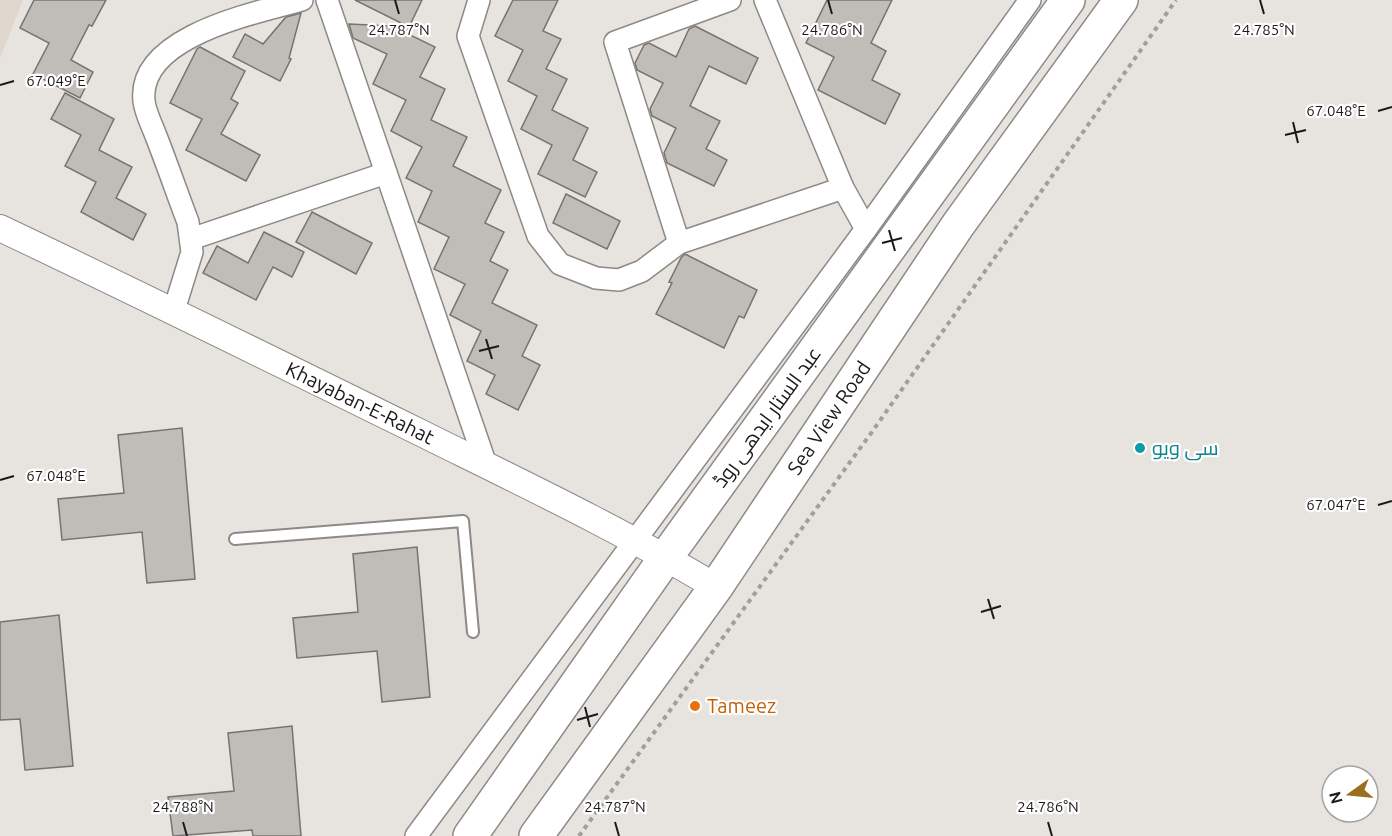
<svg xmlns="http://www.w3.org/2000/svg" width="1392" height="836" font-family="Ubuntu,Cairo,sans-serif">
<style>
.built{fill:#dfd6cd}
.building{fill:#c0bdb9;stroke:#767370;stroke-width:1.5}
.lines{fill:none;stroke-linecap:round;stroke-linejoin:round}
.service-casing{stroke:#8d8986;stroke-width:14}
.minor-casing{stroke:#8d8986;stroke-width:24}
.tertiary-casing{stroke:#8d8986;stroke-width:28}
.primary-casing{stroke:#8d8986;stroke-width:36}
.path{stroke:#a19e9b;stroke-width:4;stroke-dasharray:4.5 4.5;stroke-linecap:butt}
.service{stroke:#fff;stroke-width:10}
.minor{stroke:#fff;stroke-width:21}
.tertiary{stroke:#fff;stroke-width:26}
.primary{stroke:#fff;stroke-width:33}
.ticks{fill:none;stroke:#1c1a19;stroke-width:2}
.culture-dot{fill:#0f9aa8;stroke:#fff;stroke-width:2}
.food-dot{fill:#e8710a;stroke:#fff;stroke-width:2}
.labels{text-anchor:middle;stroke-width:4.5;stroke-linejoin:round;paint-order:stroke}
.street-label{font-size:20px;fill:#1c1a19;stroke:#fff}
.culture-label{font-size:20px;fill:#0d838f;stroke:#fff;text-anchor:start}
.food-label{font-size:20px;fill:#c56008;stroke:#fff;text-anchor:start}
.ticks-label{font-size:15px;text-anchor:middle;fill:#1c1a19;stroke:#fff;stroke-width:4.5;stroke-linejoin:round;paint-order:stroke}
</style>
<rect width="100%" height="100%" fill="#e7e3df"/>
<path class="built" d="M0 0H23L0 58Z"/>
<g class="building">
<path d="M34 0H106L92 26 89 25 71 60 93 72 80 98 33 74 49 43 20 28Z"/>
<path d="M355 0H422L409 27Z"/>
<path d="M513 0H558L543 31 561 39 546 69 567 79 552 110 588 128 573 160 597 172 585 197 538 174 552 145 521 129 537 96 508 81 523 50 495 36Z"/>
<path d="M827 0H892L871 43 886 51 872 80 900 94 885 124 818 90 834 57 806 43Z"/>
<path d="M301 13 289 58 291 59 280 81 233 57 245 34 263 44 286 17Z"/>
<path d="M349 24 409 27 406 33 435 47 420 77 445 89 431 120 467 137 453 166 501 190 485 223 504 232 490 261 508 270 492 303 537 325 522 356 540 365 518 410 486 394 495 375 467 361 481 331 450 315 465 284 434 269 449 237 418 222 432 191 406 178 422 147 391 131 406 100 373 84 387 54 353 38Z"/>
<path d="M695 26 758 58 746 84 709 66 690 106 720 121 706 149 727 160 714 186 667 163 664 153 676 128 652 116 650 109 663 83 637 70 635 63 644 45 649 43 676 57 689 29Z"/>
<path d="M200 47 245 71 231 99 238 103 221 134 260 155 246 181 186 150 202 119 170 103 197 49Z"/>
<path d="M65 93 114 119 99 150 132 167 116 198 146 214 133 240 81 212 96 182 65 166 81 135 51 119Z"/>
<path d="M566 194 620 221 607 249 553 223Z"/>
<path d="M312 212 372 243 356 274 296 242Z"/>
<path d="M264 232 304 252 292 277 273 267 256 300 203 273 217 246 248 263Z"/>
<path d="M685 254 757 290 744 318 739 316 724 348 656 314 672 283 669 282 681 258Z"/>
<path d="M182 428 195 579 147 583 142 532 62 540 58 499 124 493 118 435Z"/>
<path d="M417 547 430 697 382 702 377 651 297 658 293 618 358 612 353 554Z"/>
<path d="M59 615 73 766 25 770 20 719 0 720V622Z"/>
<path d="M292 726 301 836H253L252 830 173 836 168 797 234 791 228 733Z"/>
</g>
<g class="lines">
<g class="service-casing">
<path id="service" d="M235 539 463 521 473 632"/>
</g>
<g class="minor-casing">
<g id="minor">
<path d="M327 0 486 465"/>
<path d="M479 0 468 36 538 236 560 264 596 278 619 280 642 271 679 243"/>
<path d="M730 0 615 42 679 243 843 188"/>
<path d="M765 0 843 188 866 229"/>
<path d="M191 239 386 173"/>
<path d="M174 310 192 252 188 222C177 193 167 164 156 136 152 125 145 112 144 101 137 36 256 13 302 0"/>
<path d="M416 836 866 229 1030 0"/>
</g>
</g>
<g class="tertiary-casing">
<path id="tertiary" d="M0 228C141 295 281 364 421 433 520 482 621 530 716 587"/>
</g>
<g class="primary-casing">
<g id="primary">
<path d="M470 836 666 557 1068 0"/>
<path d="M536 836 716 587 958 225 1121 0"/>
</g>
</g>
<path class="path" d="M579 836 874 429 1176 0"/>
<use href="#service" class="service"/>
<use href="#minor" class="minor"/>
<use href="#tertiary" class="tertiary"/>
<use href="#primary" class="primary"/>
</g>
<path class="ticks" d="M395 0 399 14M828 0 832 14M1260 0 1264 14M0 85 14 81M1378 111 1392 107M1293 122 1298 143M1285 135 1306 130M889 230 895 251M882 243 902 238M486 339 492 359M479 351 499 346M0 480 14 476M1378 505 1392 501M988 599 994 619M981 612 1001 606M585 707 590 727M577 720 598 714M183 822 187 836M615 822 619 836M1048 822 1052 836"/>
<circle class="culture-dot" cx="1140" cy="448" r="6"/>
<circle class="food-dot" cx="695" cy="706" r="6"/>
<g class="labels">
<g class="street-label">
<text transform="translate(360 403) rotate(26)" y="7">Khayaban-E-Rahat</text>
<text transform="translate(767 417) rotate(-54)" y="7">عبد الستار ایدھی روڈ</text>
<text transform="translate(829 418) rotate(-56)" y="7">Sea View Road</text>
</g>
<g class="culture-label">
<text x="1152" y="455">سی ویو</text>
</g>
<g class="food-label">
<text x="707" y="713">Tameez</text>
</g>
</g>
<g class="ticks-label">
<text x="399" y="35">24.787°N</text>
<text x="832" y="35">24.786°N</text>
<text x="1264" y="35">24.785°N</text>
<text x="56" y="86">67.049°E</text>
<text x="1336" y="116">67.048°E</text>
<text x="56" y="481">67.048°E</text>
<text x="1336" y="510">67.047°E</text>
<text x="183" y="812">24.788°N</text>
<text x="615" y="812">24.787°N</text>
<text x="1048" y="812">24.786°N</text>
</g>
<g transform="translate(1350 794) rotate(255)"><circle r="28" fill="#ffffff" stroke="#a4a3a3" stroke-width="1.5"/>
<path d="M0-4.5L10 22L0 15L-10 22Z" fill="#9c6e1f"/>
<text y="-9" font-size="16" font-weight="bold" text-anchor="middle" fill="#1c1a19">N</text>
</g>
</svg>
